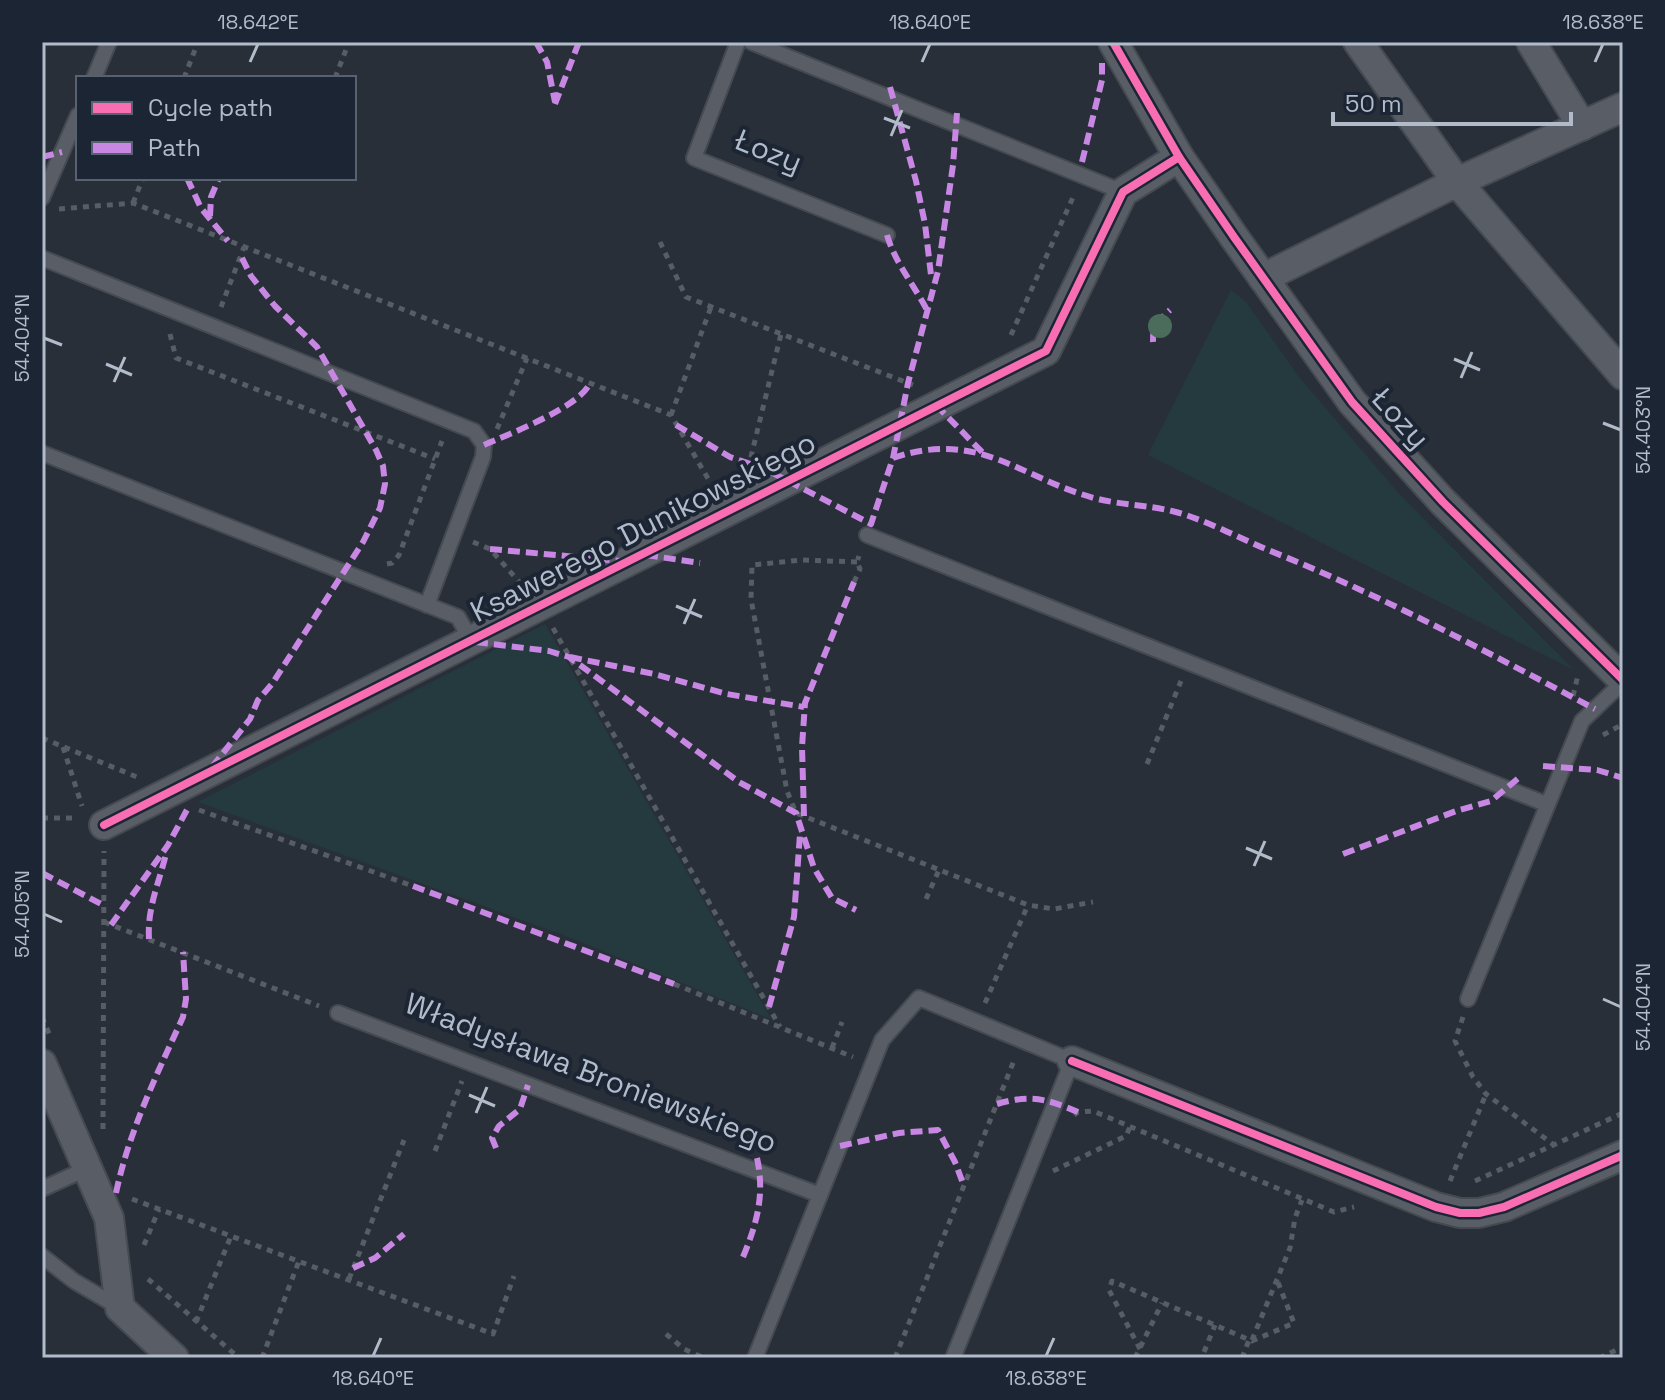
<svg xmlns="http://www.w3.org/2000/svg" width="1665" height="1400" font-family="'Space Grotesk',sans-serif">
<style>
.green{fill:#253a3f}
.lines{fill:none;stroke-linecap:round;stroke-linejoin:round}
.service-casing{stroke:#454a51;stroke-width:18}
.minor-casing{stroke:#454a51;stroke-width:32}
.path{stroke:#565d64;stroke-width:5;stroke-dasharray:6 6;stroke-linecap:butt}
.service{stroke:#595e66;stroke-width:14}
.minor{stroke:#595e66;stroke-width:28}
.quiet{stroke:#c787e3;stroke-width:6;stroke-dasharray:12 6;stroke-linecap:butt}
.cycleway-casing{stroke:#1b2534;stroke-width:13}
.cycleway{stroke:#f96db3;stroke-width:8}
.tree{fill:#4b6c5a}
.ticks{fill:none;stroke:#b2bbca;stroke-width:3}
.labels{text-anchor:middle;stroke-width:8;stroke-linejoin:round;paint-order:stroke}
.street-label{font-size:30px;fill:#b2bbca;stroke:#1b2534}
.neatline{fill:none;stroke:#b2bbca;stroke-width:3}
.ticks-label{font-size:20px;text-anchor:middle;fill:#b2bbca}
</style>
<rect width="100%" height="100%" fill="#282f39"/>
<g class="green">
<path d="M1231 290 1246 302 1299 377 1401 496 1574 670 1148 455Z"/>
<path d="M545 624 771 1019 566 936 198 802Z"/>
</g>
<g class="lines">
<g class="service-casing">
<g id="service">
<path d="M738 42 694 158 887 235"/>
<path d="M751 42 1123 192"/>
<path d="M94 78 109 42"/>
<path d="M42 198 78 115"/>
<path d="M42 258 474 431 484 445 483 457 427 605"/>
<path d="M42 453 458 617 472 642"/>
<path d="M867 535 1546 804"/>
<path d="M1468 999 1582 721 1623 682"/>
<path d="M338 1013 820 1195"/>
<path d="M42 1189 88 1168"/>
<path d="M42 1256 74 1281 120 1308"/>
<path d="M755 1358 882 1040 919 998 1072 1061 953 1358"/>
</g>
</g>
<g class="minor-casing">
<g id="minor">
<path d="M1113 42 1179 157 1234 237 1352 402 1443 502 1623 680"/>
<path d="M1358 42 1457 182 1623 375"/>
<path d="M1531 42 1582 126"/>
<path d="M1263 278 1457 182 1623 107"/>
<path d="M104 825 1046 351 1123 192 1179 157"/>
<path d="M1072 1061 1436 1207 1460 1213H1479L1504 1207 1623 1155"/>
<path d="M42 1064 109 1218 120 1308 174 1358"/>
</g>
</g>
<g class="path">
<path d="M184 78 198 42"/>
<path d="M335 78 349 42"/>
<path d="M133 203 143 178"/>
<path d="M59 209 133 203 671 415 714 489"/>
<path d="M660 242 686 297 913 385"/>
<path d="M221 307 244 247"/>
<path d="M170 334 176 358 435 459"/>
<path d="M1011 335 1074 195"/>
<path d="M671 415 711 307"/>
<path d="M497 429 527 358"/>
<path d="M748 469 781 334"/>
<path d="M473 542 490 549 522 585"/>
<path d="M857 562 802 560 752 565 751 599 787 791 796 813 1028 905 1054 909 1093 902"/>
<path d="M387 564 392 563 399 555 442 441"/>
<path d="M854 582 860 569 857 562 859 556"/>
<path d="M553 628 780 1027"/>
<path d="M1573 696 1578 675"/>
<path d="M1603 735 1623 724"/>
<path d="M42 738 137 777"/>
<path d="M63 747 82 806"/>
<path d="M1147 764 1181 681"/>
<path d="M199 810 413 886"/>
<path d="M42 818H77"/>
<path d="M926 899 939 870"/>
<path d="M104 922 319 1006"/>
<path d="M674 984 853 1057"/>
<path d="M985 1003 1028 905"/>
<path d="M42 1017 50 1036"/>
<path d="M1463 1017 1455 1041 1473 1077 1486 1094 1554 1145"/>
<path d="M832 1048 842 1022"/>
<path d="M1074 1115 1078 1112 1093 1111 1334 1212 1354 1207"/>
<path d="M103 1129 104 851"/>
<path d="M435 1151 462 1081"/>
<path d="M1053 1171 1126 1136 1130 1127"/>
<path d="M1450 1181 1486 1094"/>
<path d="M1475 1181 1623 1113"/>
<path d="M132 1199 493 1334 514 1276"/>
<path d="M144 1245 159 1209"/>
<path d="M148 1279 239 1358"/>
<path d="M349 1279 404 1140"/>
<path d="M196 1322 231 1236"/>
<path d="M666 1334 684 1349 704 1358"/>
<path d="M1252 1340 1290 1248 1295 1218 1302 1200"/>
<path d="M1140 1349 1109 1290 1112 1281 1252 1341 1294 1323 1277 1280"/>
<path d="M1204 1352 1215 1325"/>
<path d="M262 1358 299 1261"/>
<path d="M895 1358 1015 1058"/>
<path d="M1135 1358 1162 1303"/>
<path d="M1242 1358 1249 1340"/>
<path d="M1599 1358 1623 1347"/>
</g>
<use href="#service" class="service"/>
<use href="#minor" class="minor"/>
<g class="quiet">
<path d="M536 42 547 62 555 102"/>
<path d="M890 87 916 181 925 224 931 275"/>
<path d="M555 104 579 42"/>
<path d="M42 157 62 152"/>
<path d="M1082 162 1102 80V63"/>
<path d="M187 178 201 208 228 241"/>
<path d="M210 216 211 197 219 178"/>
<path d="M887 235C895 263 915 286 928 312"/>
<path d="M1153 342C1152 327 1159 320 1170 310"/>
<path d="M936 405 984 454"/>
<path d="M676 425 730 457 765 469 871 524 893 458 908 383 938 271 953 165 957 113"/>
<path d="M484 445C509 434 580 407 590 383"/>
<path d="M893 458C979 429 1018 477 1094 498 1120 505 1147 505 1172 511 1204 519 1237 537 1268 550 1381 595 1487 652 1595 709"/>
<path d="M490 549 621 561"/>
<path d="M646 555 700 563"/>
<path d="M476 642 549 651 569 657 739 782 796 813 814 868 832 898 856 910"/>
<path d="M570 657 654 674 727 694 804 707"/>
<path d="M1543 766 1597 770 1623 778"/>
<path d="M212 767 250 719 258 700 272 684 363 542 380 508 385 484 383 466 376 450 317 347 275 306 251 276 241 256"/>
<path d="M804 816 802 747 805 703 854 582"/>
<path d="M1343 854 1456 811 1491 801 1521 776"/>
<path d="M42 873 105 906"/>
<path d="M413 886 674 984"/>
<path d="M111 925 168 845 189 806"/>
<path d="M149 939C147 908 159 883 166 854"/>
<path d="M769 1007 794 917 800 834"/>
<path d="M997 1104C1031 1094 1047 1099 1078 1112"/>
<path d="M840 1146 899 1133 938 1130 955 1162 964 1186"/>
<path d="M496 1148 492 1138 499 1126 520 1109 528 1085"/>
<path d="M116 1193C129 1131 157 1074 183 1017L186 999 183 952"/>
<path d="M743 1257C757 1223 765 1195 757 1158"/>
<path d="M353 1268 375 1258 404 1234"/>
</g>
<g class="cycleway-casing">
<g id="cycleway">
<path d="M1113 42 1179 157 1234 237 1352 402 1443 502 1623 680"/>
<path d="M104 825 1046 351 1123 192 1179 157"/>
<path d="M1072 1061 1436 1207 1460 1213H1479L1504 1207 1623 1155"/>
</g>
</g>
<use href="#cycleway" class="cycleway"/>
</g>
<circle class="tree" cx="1160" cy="326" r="12"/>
<path class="ticks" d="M250 62 258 44M922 62 930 44M1595 62 1603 44M884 118 910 128M891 136 902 110M44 338 62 345M1454 359 1480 370M106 364 132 375M1461 378 1472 352M114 382 125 357M1603 423 1621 430M676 606 702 617M684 624 695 599M1246 848 1272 859M1254 866 1265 841M44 914 62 922M1603 999 1621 1007M469 1095 495 1106M476 1113 487 1087M373 1356 381 1338M1046 1356 1054 1338"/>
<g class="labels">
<g class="street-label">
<text transform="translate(768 151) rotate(22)" y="10">Łozy</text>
<text transform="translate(1400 418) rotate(48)" y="10">Łozy</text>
<text transform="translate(643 527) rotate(-27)" y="10">Ksawerego Dunikowskiego</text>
<text transform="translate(591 1073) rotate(21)" y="10">Władysława Broniewskiego</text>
</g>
</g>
<rect width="1665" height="1400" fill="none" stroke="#1b2534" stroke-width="88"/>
<rect x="76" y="76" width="280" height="104" fill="#1b2534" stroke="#576170" stroke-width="2"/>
<rect x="92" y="102" width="40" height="12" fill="#f96db3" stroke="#576170" stroke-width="2"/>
<text x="148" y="116" font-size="24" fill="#b2bbca">Cycle path</text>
<rect x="92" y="142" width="40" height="12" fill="#c787e3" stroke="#576170" stroke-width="2"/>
<text x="148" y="156" font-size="24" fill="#b2bbca">Path</text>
<path d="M1333 112v12h238v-12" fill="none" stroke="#b2bbca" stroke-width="4"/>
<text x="1345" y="112" font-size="24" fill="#b2bbca" stroke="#1b2534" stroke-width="6" paint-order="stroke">50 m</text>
<rect x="44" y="44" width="1577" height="1312" class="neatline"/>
<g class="ticks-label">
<text x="258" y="29">18.642°E</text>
<text x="930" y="29">18.640°E</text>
<text x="1603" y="29">18.638°E</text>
<text transform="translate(22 338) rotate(-90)" y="7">54.404°N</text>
<text transform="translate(1643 430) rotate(-90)" y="7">54.403°N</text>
<text transform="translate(22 914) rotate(-90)" y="7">54.405°N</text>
<text transform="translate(1643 1007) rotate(-90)" y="7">54.404°N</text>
<text x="373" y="1385">18.640°E</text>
<text x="1046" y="1385">18.638°E</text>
</g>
</svg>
